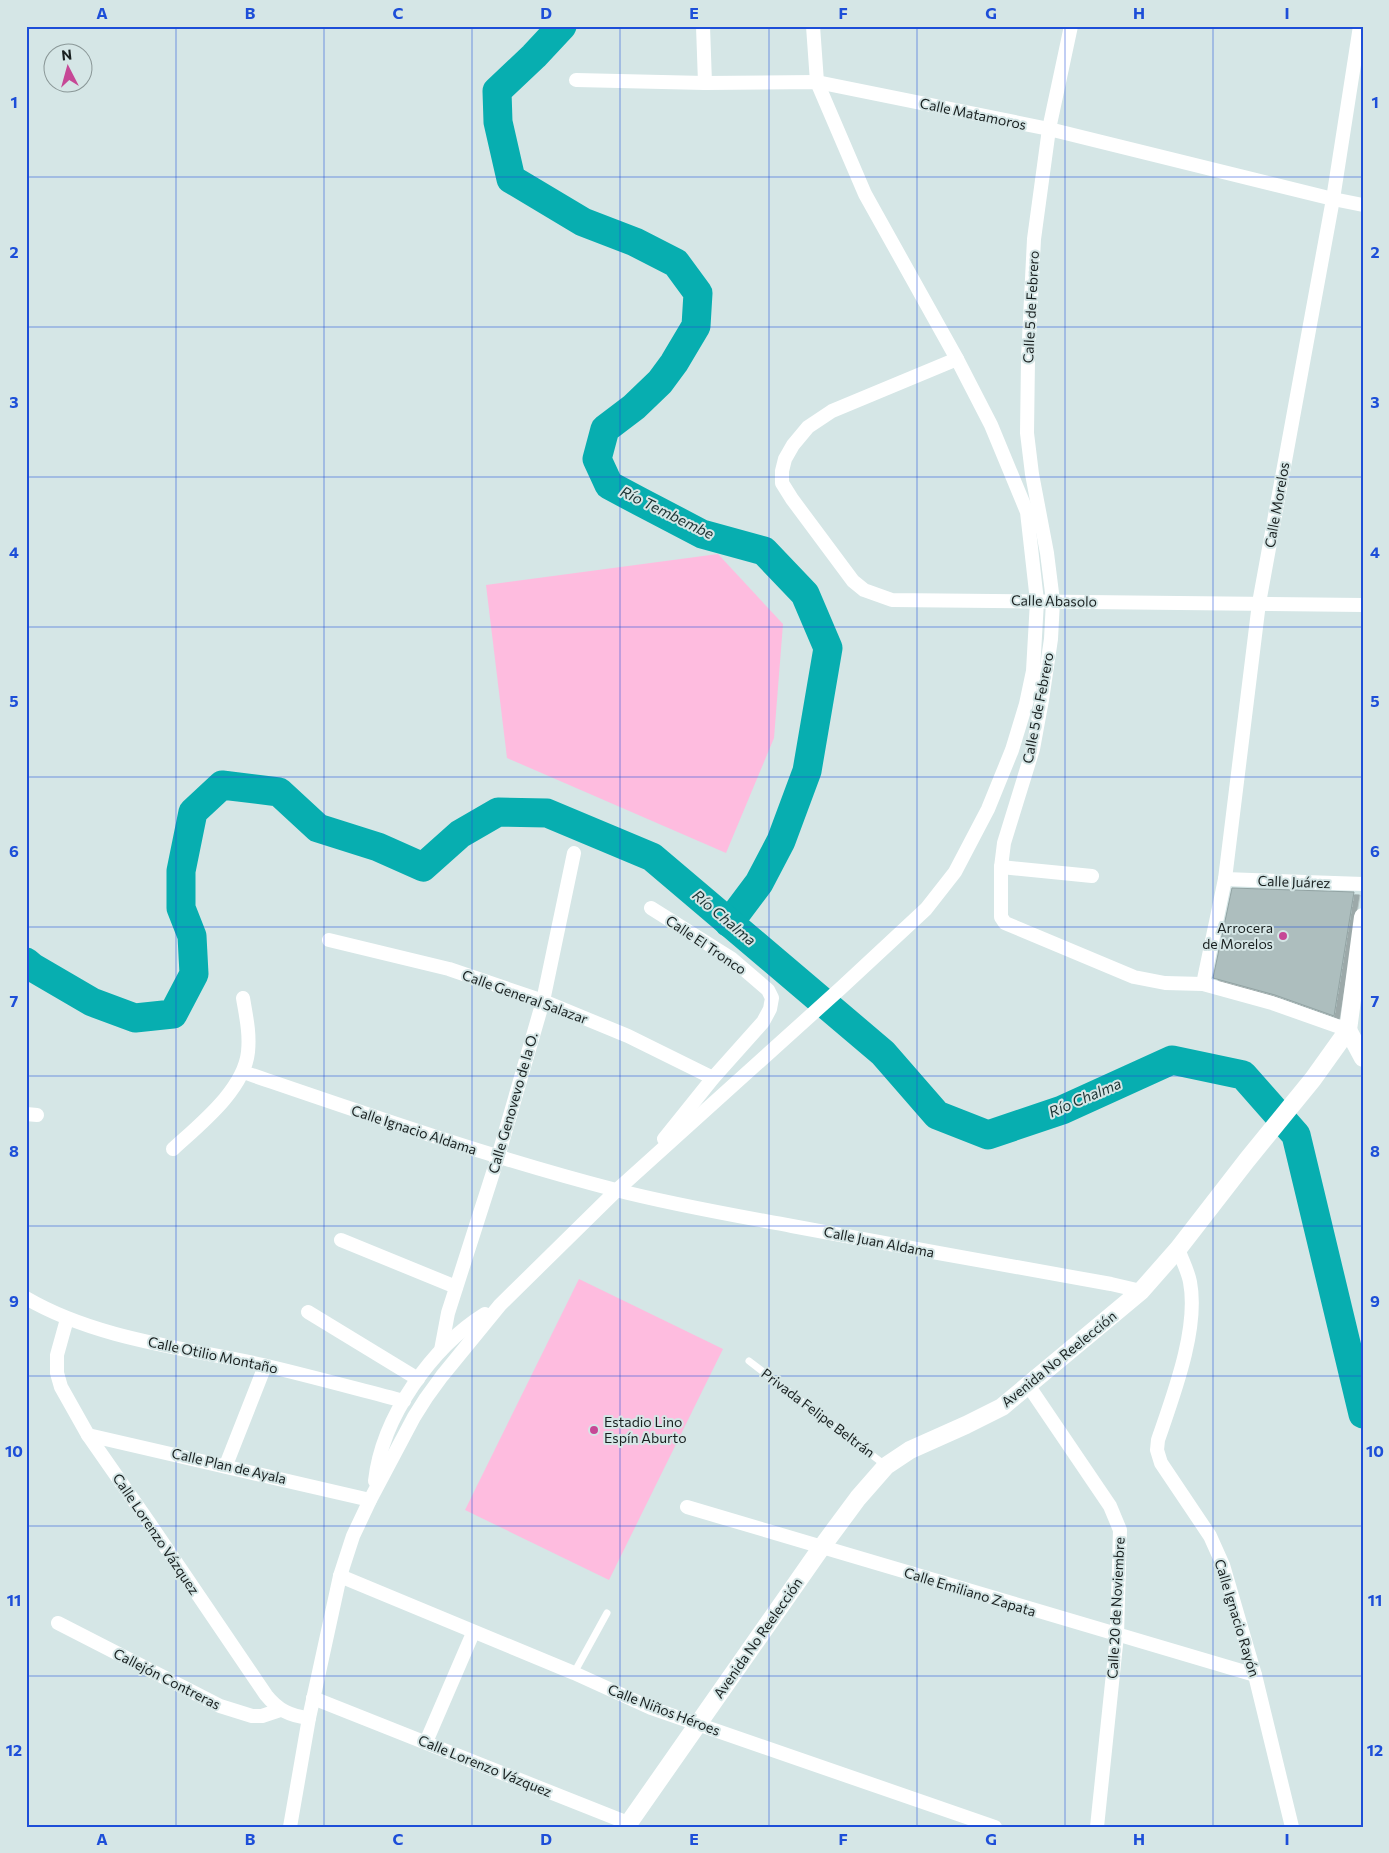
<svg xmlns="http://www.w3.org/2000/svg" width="1389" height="1853" font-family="Commissioner,sans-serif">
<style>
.green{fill:#febcdf}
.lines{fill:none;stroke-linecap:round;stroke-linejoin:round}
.river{stroke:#07aeb0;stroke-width:29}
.building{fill:#adbebe;stroke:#92a3a3;filter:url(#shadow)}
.service{stroke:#fff;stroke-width:7}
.minor{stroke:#fff;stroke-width:14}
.tertiary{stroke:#fff;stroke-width:18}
.grid{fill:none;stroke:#1d4ed8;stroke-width:1;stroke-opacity:0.55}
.poi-dot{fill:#c64896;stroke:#d5e6e6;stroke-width:2}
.labels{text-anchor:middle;stroke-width:4;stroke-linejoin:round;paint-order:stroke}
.street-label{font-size:14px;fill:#192020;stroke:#d5e6e6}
.poi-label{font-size:14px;fill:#192020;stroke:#d5e6e6;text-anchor:end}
.water-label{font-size:15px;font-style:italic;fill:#1c3333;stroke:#d5e6e6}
.neatline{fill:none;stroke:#1d4ed8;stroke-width:2}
.grid-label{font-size:16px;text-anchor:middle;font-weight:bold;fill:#1d4ed8}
</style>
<defs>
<filter id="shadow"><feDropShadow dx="5.5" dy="3" stdDeviation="0" flood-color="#0004"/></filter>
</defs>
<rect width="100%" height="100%" fill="#d5e6e6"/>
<g class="green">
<path d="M718 554 783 624 774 738 726 853 507 758 486 585Z"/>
<path d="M579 1279 723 1349 609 1580 465 1510Z"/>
</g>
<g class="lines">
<g class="river">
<path d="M562 26 534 56 497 91 498 122 511 179 583 222 635 242 676 263 698 293 696 326 674 363 660 382 634 407 605 429 597 459 609 485 639 501 702 534 764 551 805 594 828 648 807 771 781 841 759 883 729 923"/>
<path d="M26 962 32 967 92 1002 135 1018 173 1014 194 974 192 936 181 908V871L193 812 222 785 279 792 318 828 378 847 423 867 460 834 498 812 547 813 652 857 883 1053 937 1115 988 1135 1062 1110 1172 1060 1243 1075 1296 1135 1363 1414"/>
</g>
</g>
<path class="building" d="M1232 888 1354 892 1334 1016 1275 995 1213 978Z"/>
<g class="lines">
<g class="service">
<path d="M749 1361 885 1465"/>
<path d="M574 1673 607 1613"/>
</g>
<g class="minor">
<path d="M703 26 705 83"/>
<path d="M1071 26 1049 129 1034 239 1028 359 1027 433 1032 474 1047 553 1053 601 1051 639 1042 700 1033 749 1004 843 1001 867V917L1005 923 1134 977 1165 983 1203 984 1272 1003 1348 1030"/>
<path d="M576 80 705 83 817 82 1049 129 1333 199 1363 205"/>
<path d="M957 359 832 411 808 427 793 445 785 459 782 471V483L792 499 853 581 864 590 892 600 1363 605"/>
<path d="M1001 867 1092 876"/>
<path d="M1225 879 1363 884"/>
<path d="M651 908 732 959 768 990 772 998 770 1009 763 1022 713 1078 664 1139"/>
<path d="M329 940 449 969 543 1001 628 1036 713 1078"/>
<path d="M1203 984 1225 879 1259 603 1333 199 1360 26"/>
<path d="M243 1072C366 1114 489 1157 616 1190 674 1205 733 1215 792 1226 898 1246 1005 1265 1111 1284L1141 1291"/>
<path d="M26 1114 37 1115"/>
<path d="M173 1149C199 1125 244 1090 248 1052 250 1033 246 1016 243 998"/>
<path d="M341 1240 456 1287"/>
<path d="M1178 1249C1182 1260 1188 1271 1190 1282 1199 1329 1173 1396 1158 1440L1157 1450 1161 1463 1210 1536 1223 1565 1255 1675 1292 1827"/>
<path d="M26 1298C96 1339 185 1348 263 1365 310 1376 357 1389 404 1401"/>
<path d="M308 1312 418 1379"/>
<path d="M67 1319 57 1355V1373L61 1387 88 1435 150 1524 266 1695C278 1710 290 1716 309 1718"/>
<path d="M441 1350 448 1313 498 1157 543 1001 574 853"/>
<path d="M1028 1385 1110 1506 1120 1530 1117 1635 1097 1827"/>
<path d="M88 1435 370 1500"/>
<path d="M226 1465 265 1366"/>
<path d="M375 1481C382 1417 432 1347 485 1314"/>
<path d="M687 1507 1255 1675"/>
<path d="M340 1576 574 1673 651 1708 995 1827"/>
<path d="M58 1623 220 1706 252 1716H262L280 1710"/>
<path d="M313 1698 628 1823"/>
<path d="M426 1742 473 1633"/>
<path d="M290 1827 309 1718 340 1576 353 1536 370 1500 414 1417 426 1398 442 1376 500 1305 617 1190 841 988 926 909 955 872 988 809 1012 750 1026 704 1033 671 1037 601 1027 512 991 425 957 359 865 194 817 82 813 26"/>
</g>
<g class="tertiary">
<path d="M1348 1030 1363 1058"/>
<path d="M626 1827 821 1548 858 1498 886 1466 910 1450 966 1425 1002 1407 1141 1291 1178 1249 1247 1160 1313 1079 1348 1030 1363 917"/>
</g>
</g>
<path class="grid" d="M176 26V1827M324 26V1827M472 26V1827M620 26V1827M769 26V1827M917 26V1827M1065 26V1827M1213 26V1827M26 177H1363M26 327H1363M26 477H1363M26 627H1363M26 777H1363M26 927H1363M26 1076H1363M26 1226H1363M26 1376H1363M26 1526H1363M26 1676H1363"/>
<g class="poi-dot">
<circle cx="1283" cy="936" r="5"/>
<circle cx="594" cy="1430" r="5"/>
</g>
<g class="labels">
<g class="street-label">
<text transform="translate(973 114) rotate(12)" y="5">Calle Matamoros</text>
<text transform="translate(1031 307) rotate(-87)" y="5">Calle 5 de Febrero</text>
<text transform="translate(1277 505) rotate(-80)" y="5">Calle Morelos</text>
<text transform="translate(1054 601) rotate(1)" y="5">Calle Abasolo</text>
<text transform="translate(1038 708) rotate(-79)" y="5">Calle 5 de Febrero</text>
<text transform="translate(1294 882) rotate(2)" y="5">Calle Juárez</text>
<text transform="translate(706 945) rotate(34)" y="5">Calle El Tronco</text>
<text transform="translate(525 997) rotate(20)" y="5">Calle General Salazar</text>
<text transform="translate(513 1103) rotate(-74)" y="5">Calle Genovevo de la O.</text>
<text transform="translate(414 1130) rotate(18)" y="5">Calle Ignacio Aldama</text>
<text transform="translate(879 1242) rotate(11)" y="5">Calle Juan Aldama</text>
<text transform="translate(213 1355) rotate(12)" y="5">Calle Otilio Montaño</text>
<text transform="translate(1059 1359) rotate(-39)" y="5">Avenida No Reelección</text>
<text transform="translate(818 1413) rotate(37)" y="5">Privada Felipe Beltrán</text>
<text transform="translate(229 1466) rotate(13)" y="5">Calle Plan de Ayala</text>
<text transform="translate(156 1534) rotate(56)" y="5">Calle Lorenzo Vázquez</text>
<text transform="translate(970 1592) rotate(17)" y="5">Calle Emiliano Zapata</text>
<text transform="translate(1116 1608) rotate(-87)" y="5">Calle 20 de Noviembre</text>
<text transform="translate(1237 1618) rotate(73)" y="5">Calle Ignacio Rayón</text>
<text transform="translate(758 1638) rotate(-55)" y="5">Avenida No Reelección</text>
<text transform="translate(167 1679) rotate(27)" y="5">Callejón Contreras</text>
<text transform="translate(664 1710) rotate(21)" y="5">Calle Niños Héroes</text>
<text transform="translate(485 1766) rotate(22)" y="5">Calle Lorenzo Vázquez</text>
</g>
<g class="poi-label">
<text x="1273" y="933">Arrocera<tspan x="1273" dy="16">de Morelos</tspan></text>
<text x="604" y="1427" text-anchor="start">Estadio Lino<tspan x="604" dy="16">Espín Aburto</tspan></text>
</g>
<g class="water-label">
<text transform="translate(667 513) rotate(26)" y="5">Río Tembembe</text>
<text transform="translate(724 918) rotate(40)" y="5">Río Chalma</text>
<text transform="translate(1085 1098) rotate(-23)" y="5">Río Chalma</text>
</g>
</g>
<rect width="1389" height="1853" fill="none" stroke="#d5e6e6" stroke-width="55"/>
<g transform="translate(68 68) rotate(354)"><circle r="24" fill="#d5e6e6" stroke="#8a9797"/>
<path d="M0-4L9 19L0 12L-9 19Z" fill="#c64896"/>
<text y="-8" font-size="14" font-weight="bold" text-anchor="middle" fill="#192020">N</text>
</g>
<rect x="28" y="28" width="1334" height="1798" class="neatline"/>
<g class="grid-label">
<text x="102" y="19">A</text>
<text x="250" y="19">B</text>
<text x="398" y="19">C</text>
<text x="546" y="19">D</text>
<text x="694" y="19">E</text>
<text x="843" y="19">F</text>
<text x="991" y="19">G</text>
<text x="1139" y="19">H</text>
<text x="1287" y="19">I</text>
<text x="14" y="108">1</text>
<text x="1375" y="108">1</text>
<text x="14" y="258">2</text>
<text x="1375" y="258">2</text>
<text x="14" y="408">3</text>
<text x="1375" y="408">3</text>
<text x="14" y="558">4</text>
<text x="1375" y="558">4</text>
<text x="14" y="707">5</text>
<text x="1375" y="707">5</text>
<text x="14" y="857">6</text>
<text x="1375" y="857">6</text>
<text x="14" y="1007">7</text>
<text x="1375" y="1007">7</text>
<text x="14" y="1157">8</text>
<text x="1375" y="1157">8</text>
<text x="14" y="1307">9</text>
<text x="1375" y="1307">9</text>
<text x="14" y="1457">10</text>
<text x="1375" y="1457">10</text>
<text x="14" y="1606">11</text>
<text x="1375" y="1606">11</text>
<text x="14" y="1756">12</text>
<text x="1375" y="1756">12</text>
<text x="102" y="1845">A</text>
<text x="250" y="1845">B</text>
<text x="398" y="1845">C</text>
<text x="546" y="1845">D</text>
<text x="694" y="1845">E</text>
<text x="843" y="1845">F</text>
<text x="991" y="1845">G</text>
<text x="1139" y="1845">H</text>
<text x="1287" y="1845">I</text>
</g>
</svg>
